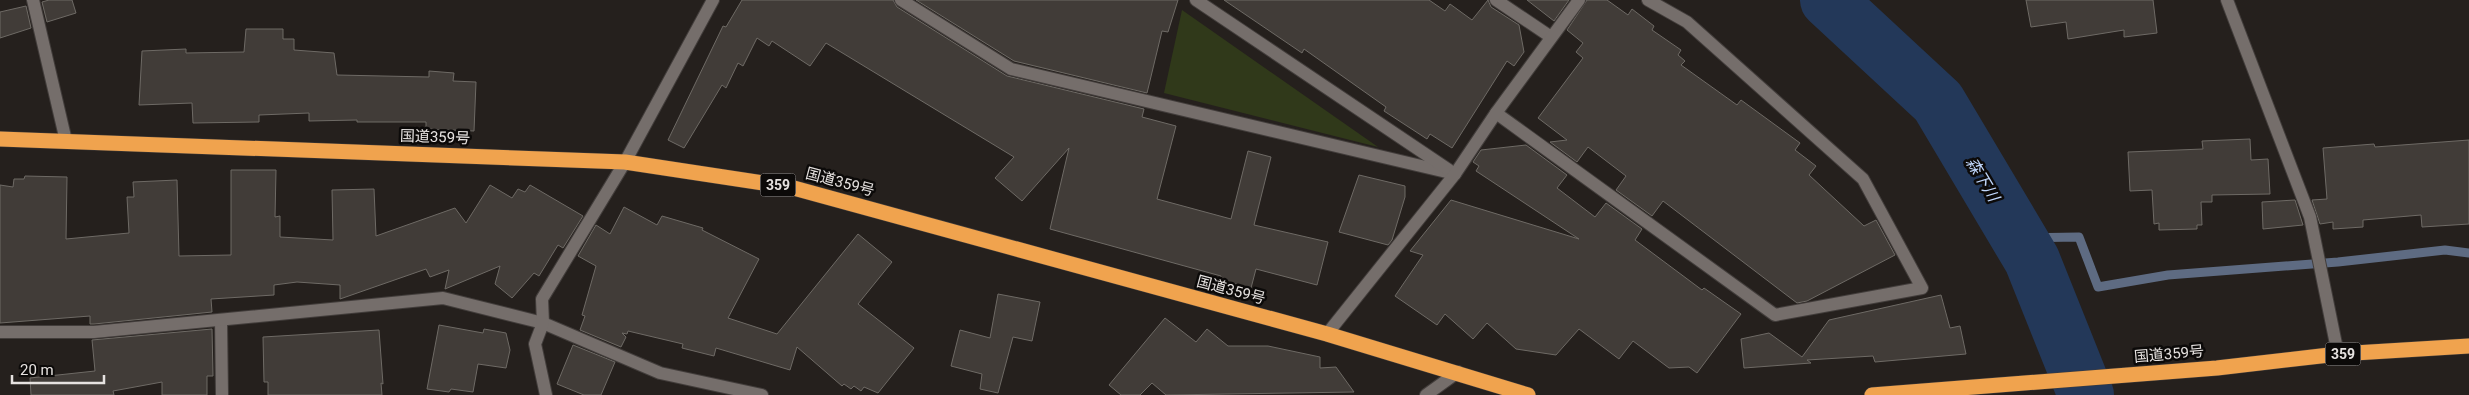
<svg xmlns="http://www.w3.org/2000/svg" width="2469" height="395" font-family="Roboto,'Noto Sans JP',sans-serif">
<style>
.green{fill:#30391a}
.lines{fill:none;stroke-linecap:round;stroke-linejoin:round}
.stream{stroke:#5e6b82;stroke-width:9}
.river{stroke:#233859;stroke-width:56}
.building{fill:#413c38;stroke:#6e6a65}
.street-casing{stroke:#423d3b;stroke-width:14}
.highway-casing{stroke:#423d3b;stroke-width:16}
.street{stroke:#756e6b;stroke-width:12}
.highway{stroke:#f0a34e;stroke-width:15}
.labels{text-anchor:middle;stroke-width:5;stroke-linejoin:round;paint-order:stroke}
.shield{fill:#0c0a09;stroke:#a5a1a0;stroke-width:1}
.shield-label{font-size:14px;font-weight:bold;fill:#e6e2e0}
.street-label{font-size:15px;fill:#e6e2e0;stroke:#0c0a09}
.water-label{font-size:16px;font-style:italic;fill:#c0d7fc;stroke:#0c0a09}
</style>
<rect width="100%" height="100%" fill="#25201d"/>
<path class="green" d="M1182 10 1378 147 1164 93Z"/>
<g class="lines">
<path class="stream" d="M2018 238 2079 237 2098 287 2168 275 2338 262 2445 250 2469 253"/>
<path class="river" d="M1828 0 1938 102 2032 260 2086 395"/>
</g>
<g class="building">
<path d="M49 0H72L76 13 47 22 42 2Z"/>
<path d="M742 0H893L897 7 1007 76 1144 109 1142 117 1176 126 1157 199 1231 219 1248 151 1271 157 1254 225 1328 242 1317 285 1256 269 1251 288 1220 280 1221 276 1050 229 1069 148 1022 201 995 178 1014 157 826 43 810 66 772 41 769 46 757 38 743 66 738 63 726 88 722 85 684 148 668 140 723 26 726 27Z"/>
<path d="M916 0H1178L1168 32 1162 31 1147 93 1014 61Z"/>
<path d="M1224 0H1429L1445 11 1450 4 1472 20 1488 0 1491 7 1519 25 1524 52 1514 66 1507 61 1452 148 1430 134 1427 139 1384 111 1386 107 1304 49 1302 53Z"/>
<path d="M1527 0H1569L1554 21Z"/>
<path d="M1587 0H1607L1628 15 1632 9 1654 26 1652 30 1681 50 1678 55 1685 61 1681 65 1737 105 1741 100 1800 143 1795 150 1816 166 1809 175 1864 226 1876 220 1895 255 1807 301 1797 303 1663 201 1652 216 1616 190 1626 176 1588 147 1577 162 1550 142 1567 140 1538 118 1583 58 1576 52 1583 43 1567 30Z"/>
<path d="M2026 0H2153L2157 33 2124 37V30L2068 39 2066 22 2031 27Z"/>
<path d="M26 6 31 28 0 38V12Z"/>
<path d="M246 29H283V39H294V50L334 53 337 75 429 77V71L454 73 453 81 476 82 474 131 426 129V122H357V120L309 121V113L259 115V122L193 123 192 103 139 105 142 51 186 49V53L244 52Z"/>
<path d="M2250 139 2251 160 2268 159 2270 194 2212 195V202H2201L2202 225H2197V229L2159 230V223L2154 224 2152 190 2130 191 2128 152 2203 149 2202 141Z"/>
<path d="M2469 140V224L2422 227 2421 215 2363 220V227L2333 229V222L2320 224 2312 200 2327 199 2323 148 2374 144 2375 147Z"/>
<path d="M1526 145 1567 175 1557 188 1595 217 1606 203 1642 229 1635 240 1702 290 1704 288 1741 314 1697 373 1689 367 1669 368 1633 341 1619 359 1579 329 1556 355 1516 349 1487 323 1473 339 1445 314 1437 325 1395 296 1423 255 1410 251 1451 200 1579 239 1476 171 1479 166 1473 162 1481 150Z"/>
<path d="M231 170H276L275 217 280 216V237L333 240 332 190 374 189 376 236 455 208 466 223 490 185 512 198 518 189 525 192 530 185 583 216 563 248 558 245 539 276 534 273 512 298 495 284 500 266 445 289 449 270 430 277 426 269 340 299V285L297 282 274 285V295L211 299 212 312 94 324H90V316L0 323V185L13 187 14 179H24L25 176 67 177 66 239 129 233 127 197H134L133 182 177 180 179 256 231 255Z"/>
<path d="M1359 175 1405 186V197L1392 240 1388 245 1339 232Z"/>
<path d="M2295 200 2303 225 2263 229 2262 202Z"/>
<path d="M624 207 657 225 662 216 703 228 702 230 759 259 728 318 777 334 858 234 892 262 858 304 914 348 878 393 864 387 861 391 854 386 851 389 844 384 842 386 797 347 790 370 716 348 714 356 682 348 683 344 628 331 627 334 622 333 626 337 621 347 580 330 585 316 582 315 596 266 578 256 596 225 610 234Z"/>
<path d="M998 294 1040 302 1032 341 1013 337 998 393 980 389 982 374 951 366 960 330 990 338Z"/>
<path d="M1941 295 1950 328 1960 326 1966 354 1875 362 1873 356 1807 360 1811 363 1744 368 1741 339 1769 333 1802 357 1829 320Z"/>
<path d="M1165 318 1196 342 1207 329 1228 346H1268L1320 357V368L1336 367 1354 392 1166 395 1152 383 1140 395H1121L1109 385Z"/>
<path d="M439 325 483 333 484 329 506 333 510 350 506 368 478 364 473 392 451 389 449 392 427 389Z"/>
<path d="M212 329 213 376H207V395H162V382L113 391 114 395H31L30 378 95 371 92 340Z"/>
<path d="M379 330 383 384 381 383 382 395H268V382H264L263 337Z"/>
<path d="M573 345 615 362 601 395H584L557 384Z"/>
</g>
<g class="lines">
<g class="street-casing">
<g id="street">
<path d="M33 0 66 141"/>
<path d="M901 0 1011 69 1455 174"/>
<path d="M1196 0 1449 170"/>
<path d="M1496 0 1551 37"/>
<path d="M2227 0 2310 217 2338 354"/>
<path d="M1496 113 1775 315 1922 288 1863 179 1687 22 1648 0"/>
<path d="M221 320 222 395"/>
<path d="M0 332H94L443 298 543 323 660 373 762 395"/>
<path d="M1327 334 1455 174 1496 113 1579 0"/>
<path d="M546 395 535 344 543 323 542 299 625 162 713 0"/>
<path d="M1426 395 1458 372"/>
</g>
</g>
<g class="highway-casing">
<g id="highway">
<path d="M0 139 625 162 790 187 1327 334 1528 395"/>
<path d="M1872 395 2217 368 2338 354 2469 346"/>
</g>
</g>
<use href="#street" class="street"/>
<use href="#highway" class="highway"/>
</g>
<g class="labels">
<g class="shield">
<rect x="760.5" y="173.5" width="35" height="23" rx="4"/>
<rect x="2325.5" y="342.5" width="35" height="23" rx="4"/>
</g>
<g class="shield-label">
<text x="778" y="190">359</text>
<text x="2343" y="359">359</text>
</g>
<g class="street-label">
<text transform="translate(435 137) rotate(2)" y="5">国道359号</text>
<text transform="translate(840 182) rotate(15)" y="5">国道359号</text>
<text transform="translate(1231 290) rotate(15)" y="5">国道359号</text>
<text transform="translate(2169 354) rotate(-5)" y="5">国道359号</text>
</g>
<g class="water-label">
<text transform="translate(1983 179) rotate(59)" y="6">森下川</text>
</g>
</g>
<path d="M12 375v8h92v-8" fill="none" stroke="#e6e2e0" stroke-width="2.5"/>
<text x="20" y="375" font-size="15" fill="#e6e2e0" stroke="#0c0a09" stroke-width="4" paint-order="stroke">20 m</text>
</svg>
